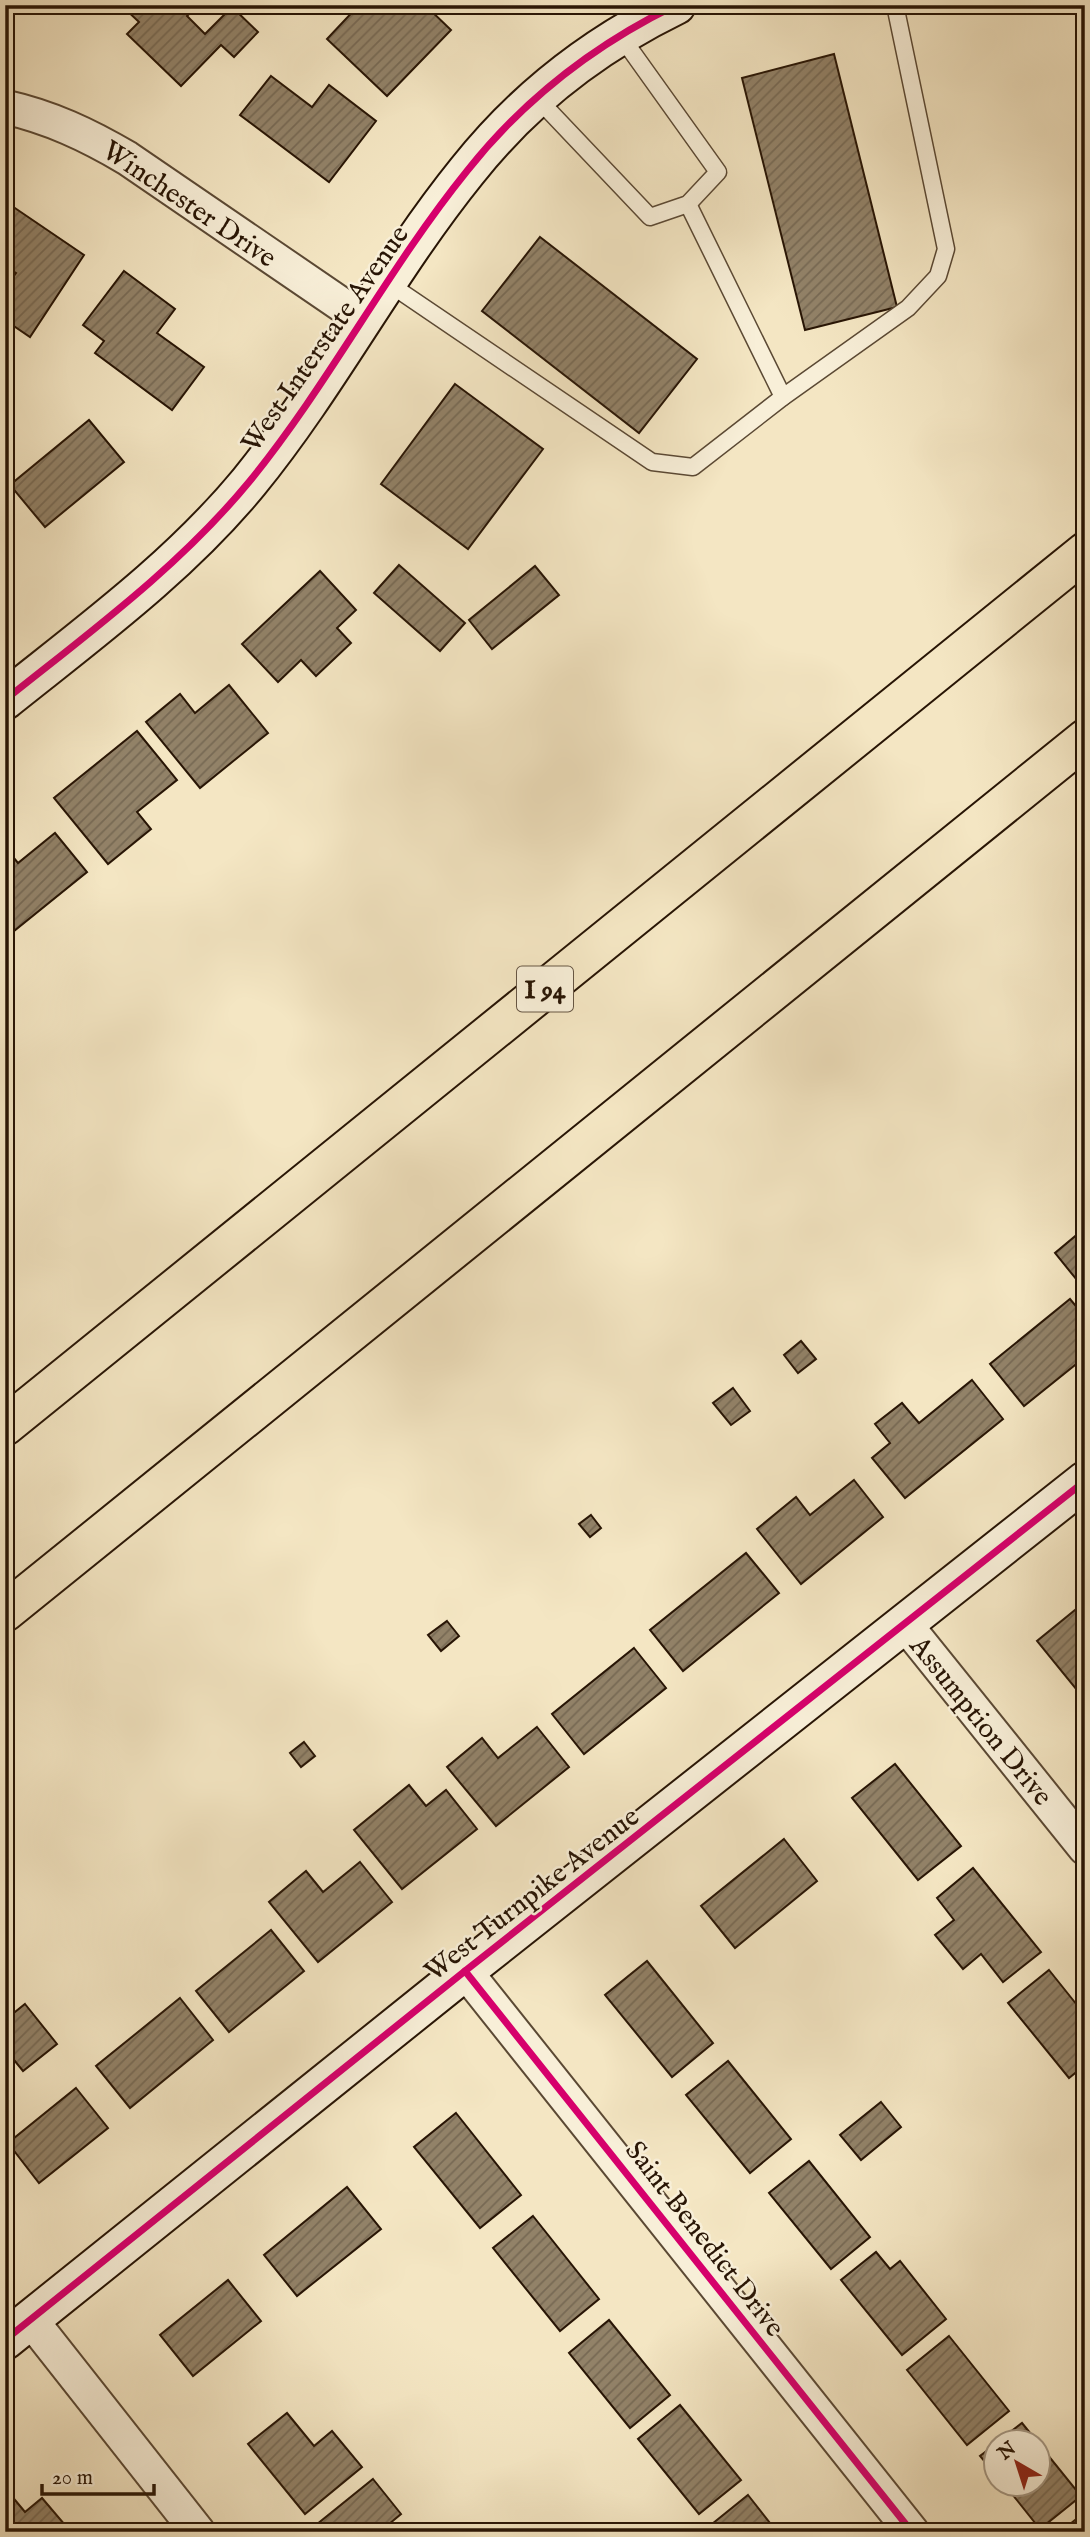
<svg xmlns="http://www.w3.org/2000/svg" width="1090" height="2537" font-family="'IM FELL English',serif">
<style>
.building{fill:url(#building-hatch);stroke:#281505;stroke-width:2}
.lines{fill:none;stroke-linecap:round;stroke-linejoin:round}
.lane-casing{stroke:#5b4934;stroke-width:19}
.street-casing{stroke:#5b4934;stroke-width:37}
.secondary-casing{stroke:#281505;stroke-width:42}
.highway-casing{stroke:#281505;stroke-width:42}
.lane{stroke:#f8efd8;stroke-width:16}
.street{stroke:#f8efd8;stroke-width:33}
.secondary{stroke:#f8efd8;stroke-width:38}
.highway{stroke:#f4e6c3;stroke-width:38}
.cycleway-casing{stroke:#f8efd8;stroke-width:11}
.cycleway{stroke:#d6006c;stroke-width:7}
.labels{text-anchor:middle;stroke-width:5;stroke-linejoin:round;paint-order:stroke}
.shield{fill:#f8efd8;stroke:#665644;stroke-width:2}
.shield-label{font-size:26px;font-weight:bold;fill:#281505}
.street-label{font-size:28px;fill:#281505;stroke:#f8efd8}
</style>
<defs>
<pattern id="building-hatch" width="6" height="6" patternUnits="userSpaceOnUse" patternTransform="scale(1.75)"><rect width="6" height="6" fill="#928268"/><path d="M-1 1l2-2M0 6l6-6M5 7l2-2" fill="none" stroke="#776954"/></pattern>
</defs>
<rect width="100%" height="100%" fill="#f4e6c3"/>
<filter id="stains"><feTurbulence type="fractalNoise" baseFrequency=".00286" numOctaves="4"/><feColorMatrix values="0 0 0 0 .2 0 0 0 0 .09 0 0 0 0 .02 0 0 0 .5 -.17"/></filter>
<radialGradient id="worn" r=".72"><stop offset=".6" stop-color="#630" stop-opacity="0"/><stop offset="1" stop-color="#630" stop-opacity=".3"/></radialGradient>
<g class="building">
<path d="M121 5H198L187 16 205 34 232 7 258 32 234 57 221 45 181 86 127 34 139 22Z"/>
<path d="M359 5H387L392 10 396 5H425L451 30 387 96 327 39Z"/>
<path d="M834 54 897 307 805 330 742 78Z"/>
<path d="M271 76 312 107 329 85 376 121 329 182 240 115Z"/>
<path d="M9 204 84 255 30 337 5 320V288L16 273 5 266V210Z"/>
<path d="M540 237 697 359 639 433 482 311Z"/>
<path d="M124 271 175 309 157 333 204 367 172 410 95 353 104 341 83 325Z"/>
<path d="M455 384 543 449 468 549 381 484Z"/>
<path d="M89 420 124 462 45 527 10 485Z"/>
<path d="M399 565 465 623 440 651 374 593Z"/>
<path d="M535 566 559 595 492 649 469 620Z"/>
<path d="M320 571 356 610 337 628 351 643 316 676 301 660 278 682 242 644Z"/>
<path d="M229 685 268 733 200 788 146 722 180 694 195 713Z"/>
<path d="M137 731 177 780 137 812 151 829 108 864 54 798Z"/>
<path d="M55 833 87 872 14 931 5 920V847L18 863Z"/>
<path d="M1085 1228V1290L1055 1253Z"/>
<path d="M1070 1299 1085 1317V1357L1024 1406 990 1364Z"/>
<path d="M801 1341 816 1359 798 1373 784 1355Z"/>
<path d="M972 1380 1003 1419 905 1498 872 1458 890 1443 875 1424 902 1403 919 1423Z"/>
<path d="M733 1388 750 1411 731 1425 713 1403Z"/>
<path d="M854 1480 883 1517 801 1584 757 1529 796 1497 810 1515Z"/>
<path d="M591 1515 601 1528 590 1537 579 1524Z"/>
<path d="M746 1553 779 1593 683 1671 650 1630Z"/>
<path d="M1080 1606 1085 1612V1700L1037 1641Z"/>
<path d="M447 1621 459 1636 441 1651 428 1635Z"/>
<path d="M634 1648 666 1688 584 1754 552 1714Z"/>
<path d="M537 1727 569 1767 496 1826 447 1767 482 1738 498 1758Z"/>
<path d="M304 1742 315 1756 301 1767 290 1753Z"/>
<path d="M895 1764 961 1846 918 1880 852 1798Z"/>
<path d="M409 1785 426 1806 446 1790 477 1829 402 1889 354 1830Z"/>
<path d="M784 1839 817 1881 735 1948 701 1906Z"/>
<path d="M360 1862 392 1902 318 1962 269 1902 306 1871 323 1892Z"/>
<path d="M973 1868 1041 1952 1003 1982 981 1954 963 1969 935 1935 954 1920 937 1898Z"/>
<path d="M271 1930 304 1971 229 2032 196 1991Z"/>
<path d="M647 1961 713 2043 672 2077 605 1995Z"/>
<path d="M1049 1970 1085 2015V2065L1069 2078 1008 2003Z"/>
<path d="M180 1998 213 2040 130 2108 96 2066Z"/>
<path d="M25 2004 57 2044 23 2071 5 2049V2020Z"/>
<path d="M728 2061 791 2139 750 2173 686 2095Z"/>
<path d="M76 2088 108 2128 39 2183 8 2143Z"/>
<path d="M881 2102 901 2127 861 2160 840 2135Z"/>
<path d="M456 2113 521 2195 480 2228 414 2147Z"/>
<path d="M809 2161 870 2237 831 2269 769 2193Z"/>
<path d="M347 2187 381 2229 297 2296 264 2255Z"/>
<path d="M533 2216 599 2299 560 2331 493 2248Z"/>
<path d="M876 2252 890 2269 900 2261 946 2319 902 2355 841 2280Z"/>
<path d="M228 2280 261 2321 193 2376 160 2335Z"/>
<path d="M609 2320 670 2395 630 2428 569 2353Z"/>
<path d="M949 2336 1009 2411 967 2445 907 2370Z"/>
<path d="M680 2405 741 2480 699 2514 638 2439Z"/>
<path d="M287 2413 314 2446 332 2431 362 2467 305 2514 248 2444Z"/>
<path d="M1022 2423 1081 2496 1040 2529 1004 2484H1038V2442H997Z"/>
<path d="M996 2444V2475L980 2456Z"/>
<path d="M373 2479 401 2514 383 2529 386 2532H313L311 2529Z"/>
<path d="M5 2488 25 2512 42 2498 71 2532H5Z"/>
<path d="M748 2495 777 2532H709L707 2528Z"/>
<path d="M1085 2512V2532H1060Z"/>
</g>
<g class="lines">
<g class="lane-casing">
<g id="lane">
<path d="M537 98 650 217 688 204 718 172 620 35"/>
<path d="M688 204 783 397"/>
<path d="M388 283 652 462 693 467 783 397 908 308 938 276 946 249 895 5"/>
</g>
</g>
<g class="street-casing">
<g id="street">
<path d="M5 107C50 117 88 135 127 158L364 320"/>
<path d="M905 1624 1085 1848"/>
<path d="M465 1971 912 2532"/>
<path d="M31 2320 198 2532"/>
</g>
</g>
<g class="secondary-casing">
<g id="secondary">
<path d="M5 700C90 632 179 567 249 482 329 384 387 270 467 171 524 99 594 45 676 5"/>
<path d="M5 2340 465 1971 1085 1481"/>
</g>
</g>
<g class="highway-casing">
<g id="highway">
<path d="M5 1426 1085 552"/>
<path d="M5 1612 1085 739"/>
</g>
</g>
<use href="#lane" class="lane"/>
<use href="#street" class="street"/>
<use href="#secondary" class="secondary"/>
<use href="#highway" class="highway"/>
<g class="cycleway-casing">
<g id="cycleway">
<path d="M5 700C90 632 179 567 249 482 329 384 387 270 467 171 524 99 594 45 676 5"/>
<path d="M465 1971 912 2532"/>
<path d="M5 2340 465 1971 1085 1481"/>
</g>
</g>
<use href="#cycleway" class="cycleway"/>
</g>
<g class="labels">
<rect class="shield" x="517" y="966.5" width="56" height="45" rx="5"/>
<g class="shield-label">
<text x="545" y="998">I 94</text>
</g>
<g class="street-label">
<text transform="translate(190 203) rotate(34)" y="10">Winchester Drive</text>
<text transform="translate(324 338) rotate(-55)" y="10">West Interstate Avenue</text>
<text transform="translate(982 1720) rotate(51)" y="10">Assumption Drive</text>
<text transform="translate(531 1893) rotate(-38)" y="10">West Turnpike Avenue</text>
<text transform="translate(706 2238) rotate(52)" y="10">Saint Benedict Drive</text>
</g>
</g>
<rect width="1090" height="2537" fill="none" stroke="#f4e6c3" stroke-width="28"/>
<rect x="7" y="7" width="1076" height="2523" fill="none" stroke="#281505" stroke-width="3.5"/>
<rect x="14" y="14" width="1062" height="2509" fill="none" stroke="#281505" stroke-width="2"/>
<g transform="translate(1017 2463) rotate(321)"><circle r="33" fill="#f8efd8" stroke="#a59884" stroke-width="2"/>
<path d="M0-5L12 26L0 18L-12 26Z" fill="#8f2418"/>
<text y="-10" font-size="19" font-weight="bold" text-anchor="middle" fill="#281505">N</text>
</g>
<path d="M42 2484v10h112v-10" fill="none" stroke="#281505" stroke-width="3.5"/>
<text x="52" y="2484" font-size="21" fill="#281505" stroke="#f8efd8" stroke-width="5" paint-order="stroke">20 m</text>
<rect width="100%" height="100%" filter="url(#stains)"/>
<rect width="100%" height="100%" fill="url(#worn)"/>
</svg>
